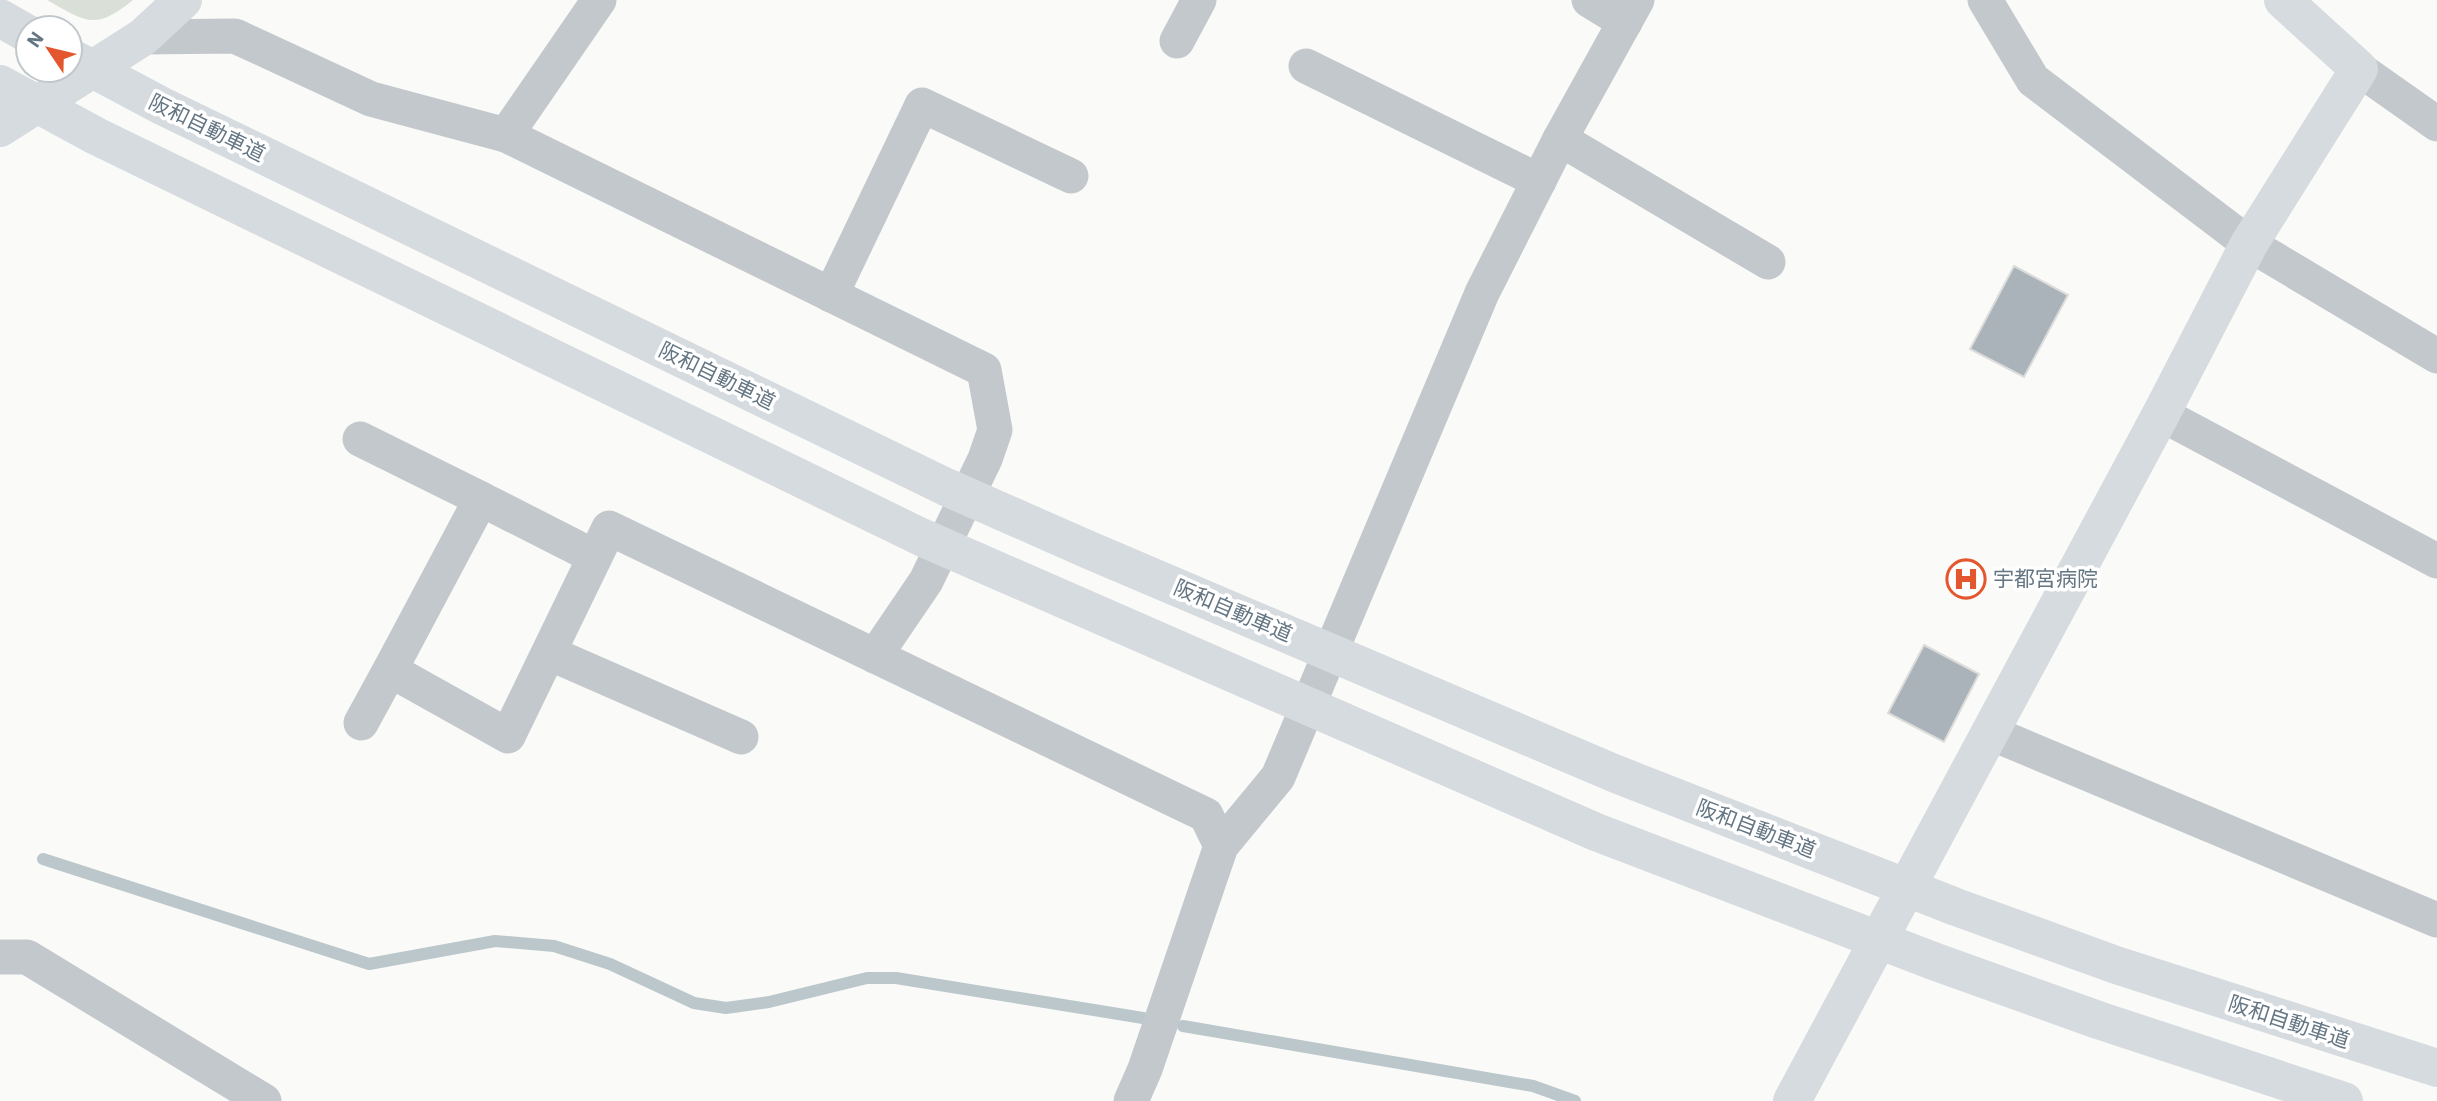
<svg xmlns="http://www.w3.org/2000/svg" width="2437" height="1101" font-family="'IBM Plex Sans','Noto Sans JP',sans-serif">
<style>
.green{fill:#dadfd7}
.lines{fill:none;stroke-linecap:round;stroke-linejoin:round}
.stream{stroke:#bbc7cb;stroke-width:12}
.building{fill:#aab3b9;stroke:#dcdcda;stroke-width:2}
.street{stroke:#c3c8cc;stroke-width:35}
.secondary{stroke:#d6dbdf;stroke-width:38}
.highway{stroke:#d6dbdf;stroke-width:38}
.labels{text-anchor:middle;stroke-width:7;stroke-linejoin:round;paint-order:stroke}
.street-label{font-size:21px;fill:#657683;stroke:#fff}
.poi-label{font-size:21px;fill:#657683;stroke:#fff;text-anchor:start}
</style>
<rect width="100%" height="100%" fill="#fafaf8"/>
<path class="green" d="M47 0H133C95 31 86 22 47 0Z"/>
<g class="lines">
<g class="stream">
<path d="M43 859 369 964 495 941 554 946 610 964 694 1003 726 1008 769 1002 867 978H896L1143 1018"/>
<path d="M1183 1026 1533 1086 1575 1101"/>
</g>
</g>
<g class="building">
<path d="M2014 266 2068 295 2024 377 1970 349Z"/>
<path d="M1924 645 1979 674 1944 742 1888 713Z"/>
</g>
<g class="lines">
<g class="street">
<path d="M1589 0 1625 22"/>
<path d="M1985 0 2033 80 2249 244 2437 356"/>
<path d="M143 37 235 36 371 99 506 135 984 370 995 430 985 459 926 581 875 656"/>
<path d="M1177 41 1199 0"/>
<path d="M1306 66 1539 181"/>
<path d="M2359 69 2437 124"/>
<path d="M506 135 599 0"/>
<path d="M1560 139 1768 262"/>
<path d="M831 295 922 105 1071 176"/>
<path d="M2161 414 2437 561"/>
<path d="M360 439 481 499"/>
<path d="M595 557 481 499 390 670 508 736 609 528 1206 815 1221 846"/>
<path d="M549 653 741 737"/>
<path d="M361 723 390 670"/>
<path d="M1991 733 2437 920"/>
<path d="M0 957H27L264 1101"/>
<path d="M1131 1101 1145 1069 1221 846 1278 777 1482 293 1560 139 1637 0"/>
</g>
<g class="secondary">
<path d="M0 128 143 37 183 0"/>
<path d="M1792 1101 2161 414 2249 244 2359 69 2283 0"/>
</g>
<g class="highway">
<path d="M0 18 28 34"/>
<path d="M70 57 162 106 946 487 1089 550 1616 774 1956 907 2116 965 2437 1068"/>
<path d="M0 84 96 136 921 537 1596 832 1936 962 2098 1020 2344 1101"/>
</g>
</g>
<defs>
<g id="hospital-ring" transform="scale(2.0125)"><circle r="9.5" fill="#fff" stroke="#e4572e" stroke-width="1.5"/><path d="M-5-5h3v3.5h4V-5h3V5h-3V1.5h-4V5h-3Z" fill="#e4572e"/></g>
</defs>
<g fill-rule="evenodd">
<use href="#hospital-ring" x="1966" y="579"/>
</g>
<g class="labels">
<g class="street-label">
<text transform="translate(207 128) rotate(26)" y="7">阪和自動車道</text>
<text transform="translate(717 376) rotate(26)" y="7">阪和自動車道</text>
<text transform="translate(1233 611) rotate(23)" y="7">阪和自動車道</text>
<text transform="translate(1756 829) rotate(21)" y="7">阪和自動車道</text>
<text transform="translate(2289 1022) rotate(18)" y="7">阪和自動車道</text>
</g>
<g class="poi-label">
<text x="1993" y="586">宇都宮病院</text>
</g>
</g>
<g transform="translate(49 49) rotate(305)"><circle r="33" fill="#ffffff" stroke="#c1c8cd" stroke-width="2"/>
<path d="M0-5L12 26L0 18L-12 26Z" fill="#e4572e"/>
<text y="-10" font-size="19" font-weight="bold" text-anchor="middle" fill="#657683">N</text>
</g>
</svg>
